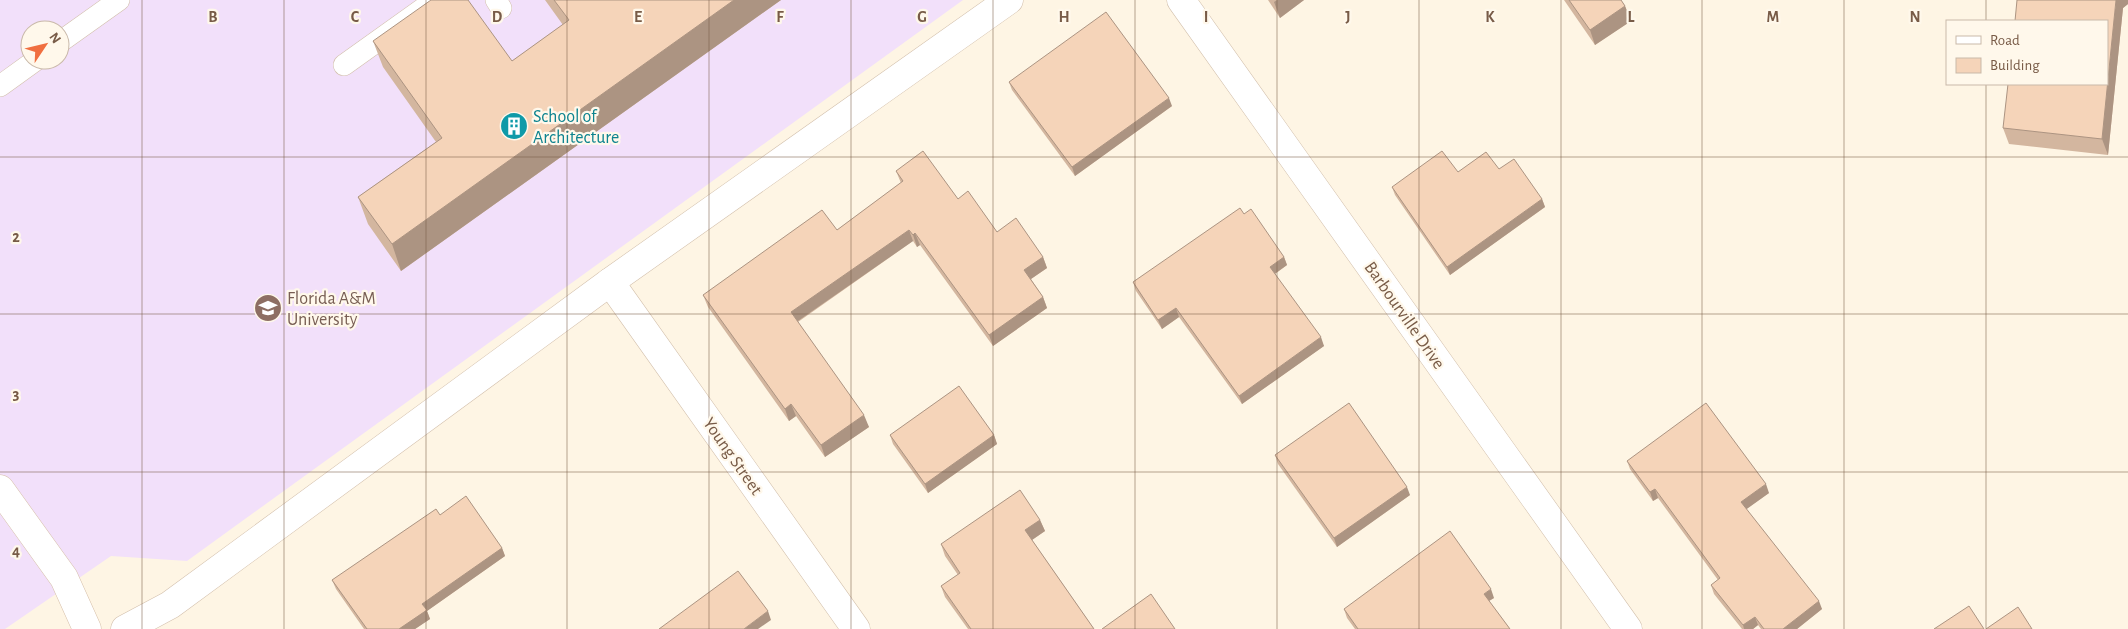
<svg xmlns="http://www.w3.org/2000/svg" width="2128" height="629" font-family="'Alegreya Sans',sans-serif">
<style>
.education{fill:#f2e0fa;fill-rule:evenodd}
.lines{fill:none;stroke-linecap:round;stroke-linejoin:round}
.lane-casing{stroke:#d2bfab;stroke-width:22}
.street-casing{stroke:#d2bfab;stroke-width:29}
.secondary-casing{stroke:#d6bfa9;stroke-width:29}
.lane{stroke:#fff;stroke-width:21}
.street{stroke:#fff;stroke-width:28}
.secondary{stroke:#fff;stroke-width:28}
.wall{fill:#d3b69f}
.shaded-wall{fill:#ac9482}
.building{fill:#f5d4b9;stroke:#ac9482}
.grid{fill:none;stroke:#785b47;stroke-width:1;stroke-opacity:0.55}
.labels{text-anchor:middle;stroke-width:4.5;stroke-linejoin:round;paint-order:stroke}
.culture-label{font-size:18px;fill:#0d838f;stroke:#fff8eb;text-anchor:start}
.education-label{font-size:18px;fill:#785e54;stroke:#fff8eb;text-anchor:start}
.street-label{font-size:18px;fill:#785b47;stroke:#fff8eb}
.grid-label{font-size:16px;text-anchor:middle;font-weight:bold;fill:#785b47;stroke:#fff8eb;stroke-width:4.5;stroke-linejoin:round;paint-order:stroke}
</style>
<rect width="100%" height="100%" fill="#fef5e4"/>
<path class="education" d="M0 0H963L187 561 111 556 5 629H0ZM30 30H60V60H30Z"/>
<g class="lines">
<g class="lane-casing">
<g id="lane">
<path d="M496 0 501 8"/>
<path d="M60 42 119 0"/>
<path d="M344 65 435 0"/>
<path d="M0 86 36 60"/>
</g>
</g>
<g class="street-casing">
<g id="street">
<path d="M1181 0 1628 629"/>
<path d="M610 282 856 629"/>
<path d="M125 629 170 605 610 282 1009 0"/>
</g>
</g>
<g class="secondary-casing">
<path id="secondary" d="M0 489 64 578 87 629"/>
</g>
<use href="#lane" class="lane"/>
<use href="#street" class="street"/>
<use href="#secondary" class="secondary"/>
</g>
<g class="wall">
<path d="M545 0H781L401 271 368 224 358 197 436 142 383 67 373 41 512 61 563 25Z"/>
<path d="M1268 0H1304L1280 18Z"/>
<path d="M1564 0H1621L1625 6 1631 21 1595 45Z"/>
<path d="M2128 0V4L2123 8 2108 155 2009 144 2003 128Z"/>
<path d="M1009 82 1172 106 1075 176 1012 90Z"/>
<path d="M1499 169 1542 199 1545 207 1450 275 1395 195 1392 187 1458 172Z"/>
<path d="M896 171 958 199 997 232 1043 257 1047 268 1031 279 1043 297 1047 308 993 346 920 245 917 247 913 241 798 322 869 427 825 457 796 416 789 421 708 307 703 295 837 230 901 183Z"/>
<path d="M1244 214 1284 257 1287 265 1275 274 1324 346 1242 404 1179 317 1162 329 1136 291 1133 282Z"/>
<path d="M890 435H994L997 444 928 493 893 444Z"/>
<path d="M1275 455 1410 495 1337 547 1278 464Z"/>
<path d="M1627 461 1769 493 1746 509 1822 609 1797 629H1761L1758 625 1753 629H1742L1714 594 1711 585 1718 580 1658 498 1653 501 1630 469Z"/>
<path d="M440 515 502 548 505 556 427 611 430 619 415 629H364L336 589 332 580Z"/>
<path d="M1040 520 1045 531 1032 540 1094 629H968L945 597 941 586 958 575 945 556 941 544Z"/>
<path d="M1494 598 1489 601 1510 629H1355L1347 618 1344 609Z"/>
</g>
<g class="shaded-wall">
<path d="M734 0H781L401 271 392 244Z"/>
<path d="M1277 0H1304L1280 18 1274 2Z"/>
<path d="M2116 0H2128V4L2123 8 2108 155 2102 139Z"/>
<path d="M1625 6 1631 21 1595 45 1590 30Z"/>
<path d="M1169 98 1172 106 1075 176 1072 167Z"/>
<path d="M1542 199 1545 207 1450 275 1447 267Z"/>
<path d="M909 230 913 241 795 323 791 312Z"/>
<path d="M915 233 920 245 917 247 913 235Z"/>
<path d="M1043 257 1047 268 1028 281 1024 270Z"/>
<path d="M1284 257 1287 265 1273 275 1270 267Z"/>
<path d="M1043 297 1047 308 993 346 989 335Z"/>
<path d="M1176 308 1179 317 1162 329 1158 320Z"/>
<path d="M1321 337 1324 346 1242 404 1239 396Z"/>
<path d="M791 404 796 416 789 421 785 409Z"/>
<path d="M864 415 869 427 825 457 821 445Z"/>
<path d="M994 435 997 444 928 493 925 484Z"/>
<path d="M1766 484 1769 493 1744 511 1741 502Z"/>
<path d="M1407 487 1410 495 1337 547 1334 538Z"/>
<path d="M1655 489 1658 498 1653 501 1650 492Z"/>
<path d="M1040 520 1045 531 1029 542 1025 530Z"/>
<path d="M502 548 505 556 427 611 430 619 415 629H399L422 604Z"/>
<path d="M1491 589 1494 598 1487 602 1484 594Z"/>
<path d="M1819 601 1822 609 1797 629H1783Z"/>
<path d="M768 611 771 620 758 629H744Z"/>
<path d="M1755 617 1758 625 1753 629H1744L1743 625Z"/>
</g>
<g class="building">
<path d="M431 0H468L512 61 569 20 554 0H734L392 244 358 197 442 138 373 41Z"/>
<path d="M1569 0H1621L1625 6 1590 30Z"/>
<path d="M2017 0H2116L2102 139 2003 128 2008 84H2107V21H2015Z"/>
<path d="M1106 12 1169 98 1072 167 1009 82Z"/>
<path d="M923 151 958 199 968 191 997 232 1016 218 1043 257 1024 270 1043 297 989 335 915 233 913 235 909 230 791 312 864 415 821 445 791 404 785 409 703 295 822 210 837 230 903 181 896 171Z"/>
<path d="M1442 151 1458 172 1486 152 1499 169 1514 159 1542 199 1447 267 1392 187Z"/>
<path d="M1240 208 1244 214 1251 209 1284 257 1270 267 1321 337 1239 396 1176 308 1158 320 1133 282Z"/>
<path d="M959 386 994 435 925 484 890 435Z"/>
<path d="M1349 403 1407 487 1334 538 1275 455Z"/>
<path d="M1706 403 1766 484 1741 502 1819 601 1783 629H1764L1755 617 1743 625 1711 585 1720 578 1655 489 1650 492 1627 461Z"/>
<path d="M1020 490 1040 520 1025 530 1094 629H971L941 586 960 573 941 544Z"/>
<path d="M466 496 502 548 422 604 427 610 399 629H367L332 580 436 509 440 515Z"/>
<path d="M1450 531 1491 589 1484 594 1510 629H1358L1344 609Z"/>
<path d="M738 571 768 611 744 629H659Z"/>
<path d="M1151 594 1175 629H1102Z"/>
<path d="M1969 606 1984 629H1934Z"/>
<path d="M2018 607 2032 629H1986Z"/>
</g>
<path class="grid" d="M142 0V629M284 0V629M426 0V629M567 0V629M709 0V629M851 0V629M993 0V629M1135 0V629M1277 0V629M1419 0V629M1561 0V629M1702 0V629M1844 0V629M1986 0V21M1986 84V629M0 157H2128M0 314H2128M0 472H2128"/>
<defs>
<g id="building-disc" transform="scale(1.4375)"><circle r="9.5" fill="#0f9aa8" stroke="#fff8eb"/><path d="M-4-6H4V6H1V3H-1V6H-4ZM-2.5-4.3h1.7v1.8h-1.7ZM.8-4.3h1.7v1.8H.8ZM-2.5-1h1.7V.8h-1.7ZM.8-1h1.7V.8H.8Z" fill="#fff"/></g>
<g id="university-disc" transform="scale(1.4375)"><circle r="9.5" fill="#8d6e63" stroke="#fff8eb"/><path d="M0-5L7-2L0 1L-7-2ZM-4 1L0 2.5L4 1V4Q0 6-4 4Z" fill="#fff"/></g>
</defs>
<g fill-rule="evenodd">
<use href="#building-disc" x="514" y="126"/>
<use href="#university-disc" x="268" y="308"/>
</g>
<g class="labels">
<g class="culture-label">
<text x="533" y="122">School of<tspan x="533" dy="21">Architecture</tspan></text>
</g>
<g class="education-label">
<text x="287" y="304">Florida A&amp;M<tspan x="287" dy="21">University</tspan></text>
</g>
<g class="street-label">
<text transform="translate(1405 315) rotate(55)" y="6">Barbourville Drive</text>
<text transform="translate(733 456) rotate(55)" y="6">Young Street</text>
</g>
</g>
<g class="grid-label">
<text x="213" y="22">B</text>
<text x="355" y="22">C</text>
<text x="497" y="22">D</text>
<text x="638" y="22">E</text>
<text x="780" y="22">F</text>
<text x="922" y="22">G</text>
<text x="1064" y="22">H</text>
<text x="1206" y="22">I</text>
<text x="1348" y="22">J</text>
<text x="1490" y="22">K</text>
<text x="1631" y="22">L</text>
<text x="1773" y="22">M</text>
<text x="1915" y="22">N</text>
<text x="16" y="242">2</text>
<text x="16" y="399">3</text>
<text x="16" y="556">4</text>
</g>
<rect x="1946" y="20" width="162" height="65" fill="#fff8eb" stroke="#c9b9a9"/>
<rect x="1956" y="36" width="25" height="8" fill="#ffffff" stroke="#c9b9a9"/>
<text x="1990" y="45" font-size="15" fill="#785b47">Road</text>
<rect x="1956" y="58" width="25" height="15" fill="#f5d4b9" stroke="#c9b9a9"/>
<text x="1990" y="70" font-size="15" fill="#785b47">Building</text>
<g transform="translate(45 45) rotate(55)"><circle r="24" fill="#fff8eb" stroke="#c9b9a9"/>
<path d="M0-4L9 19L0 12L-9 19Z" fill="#f06f40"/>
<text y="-8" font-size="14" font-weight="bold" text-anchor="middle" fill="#785b47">N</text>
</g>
</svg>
